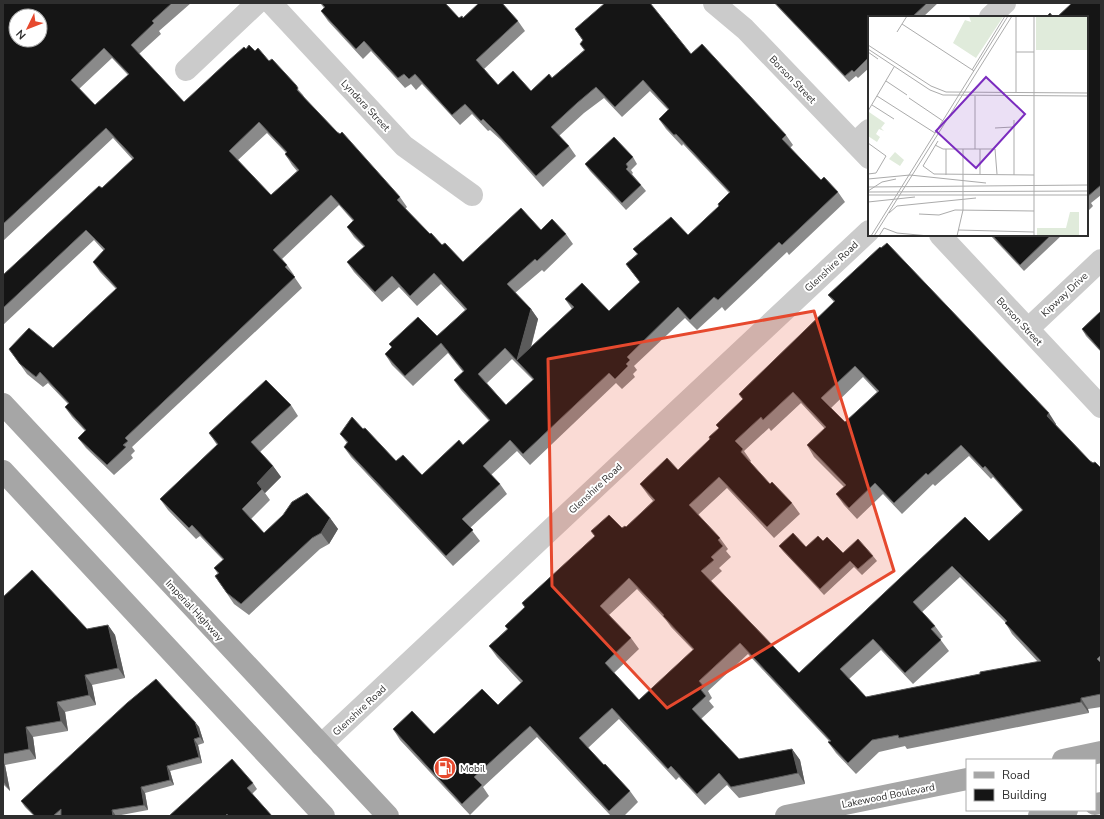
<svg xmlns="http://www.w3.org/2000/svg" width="1104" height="819" font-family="'Nunito Sans',sans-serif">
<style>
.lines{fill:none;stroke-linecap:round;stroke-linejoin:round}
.minor{stroke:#cbcbcb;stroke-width:22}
.major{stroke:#a6a6a6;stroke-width:22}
.wall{fill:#8a8a8a;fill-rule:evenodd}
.shaded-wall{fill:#5b5b5b}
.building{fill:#151515;stroke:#5b5b5b;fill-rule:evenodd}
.marked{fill:#e6492e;fill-opacity:0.2;stroke:#e6492e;stroke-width:3;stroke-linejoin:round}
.labels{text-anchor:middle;stroke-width:4;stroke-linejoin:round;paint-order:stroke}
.street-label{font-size:10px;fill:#2e2e2e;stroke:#fff}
.poi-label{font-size:10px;fill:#2e2e2e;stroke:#fff;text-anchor:start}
.inset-road{fill:none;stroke:#ababab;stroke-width:1}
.view{fill:#7b2cbf;fill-opacity:0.15;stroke:#7b2cbf;stroke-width:2}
.inset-edge{fill:none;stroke:#2e2e2e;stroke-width:2}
</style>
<rect width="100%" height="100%" fill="#fff"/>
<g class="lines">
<g class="minor">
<path d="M271 3 404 146 472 195"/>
<path d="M714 3 745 29 869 158"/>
<path d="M990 17 1005 3"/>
<path d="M186 70 257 3"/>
<path d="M855 143 869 130"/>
<path d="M940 235 1101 407"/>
<path d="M1028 329 1101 260"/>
<path d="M321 745 869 231"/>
</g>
<g class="major">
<path d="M3 404 388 816"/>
<path d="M3 471 324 816"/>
<path d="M1063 760 1101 752"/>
<path d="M1095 804 1101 803"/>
<path d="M786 816 967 779"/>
<path d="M1039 816 1067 810"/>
</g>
</g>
<g class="wall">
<path d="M3 3H191L159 31 161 34 139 54 184 102 246 49 255 51 269 61 272 59 303 95 305 99 400 197 407 207 405 209 430 234 442 245 463 262 541 230 566 234 573 244 544 272 542 270 515 293 531 309 538 319 531 348 572 309 565 299 609 311 640 282 626 264 637 254 633 249 688 235 719 206 729 193 683 144 682 146 666 129 659 119 668 110 650 91 622 117 604 98 584 113 559 136 569 146 576 156 543 187 501 140 490 130 488 131 472 114 460 125 422 84 416 90 411 84 405 88 371 51 363 59 328 21 321 11 324 8 320 3H445L459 18H463L518 21 525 31 484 69 498 85 531 91 552 78 584 50 580 44 583 41 575 29 691 54 786 135 793 145 790 148 821 180 838 192 845 202 789 255 787 252 725 311 722 307 697 330 685 318 634 366 637 370 633 374 635 377 622 389 616 383 530 465 517 451 491 475 500 484 507 494 470 528 480 541 453 566 351 457 344 447 347 443 340 434 363 429 396 461 422 475 463 445 489 421 461 390 454 380 463 372 448 353 413 386 392 365 385 354 392 348 389 344 437 336 465 310 441 284 417 306 399 287 382 302 354 272 347 262 364 247 354 237 347 227 353 221 339 205 282 259 287 265 294 275H293L302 288 132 447 135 451 131 455 133 458 114 475 86 448 78 438 85 431 72 417 65 407 68 404 48 383 43 387 27 374 9 349 53 348 116 289 100 272 93 262 104 251 94 240 3 325V275L102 188 133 160 113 138 3 241ZM112 58 128 75 95 105 79 89ZM267 133 286 153 285 154 292 165 297 171 271 195 238 160ZM512 359 533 380 506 405 487 383Z"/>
<path d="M774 3H806L807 4 808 3H938L923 17H869V68L858 78 856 76 849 82Z"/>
<path d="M1101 3V195L1091 203 1093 206 1087 212V17Z"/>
<path d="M633 157 637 164 631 170 633 173 632 174 641 185 646 191 626 210 590 171 585 164Z"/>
<path d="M990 235H1062L1024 271Z"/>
<path d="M828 295 1056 424V425L1090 461 1101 468V707L1088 709 1089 713 907 749 905 746 879 752 856 774 836 753 828 742 829 741 748 654 708 691 712 698 709 701 714 707 701 719 739 759 792 749 800 760 805 784 739 798 727 785 705 805 679 777 676 780 619 719 588 748 604 765 630 791 638 802 624 816H611L537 737 483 787 489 796 470 815 400 740 393 729 434 734 498 705 521 683 497 657 489 646 507 629 505 626 525 608 522 603 595 536 591 531 622 528 626 527 653 501 648 495 640 484 678 470 710 439 719 428 716 425 743 399 739 394 834 302ZM863 377 877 392 845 422 831 408ZM801 403 825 429 807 445 814 457 844 487 836 494 844 505 857 519 883 494 902 514 933 484 935 486 969 456 991 479 993 477 1022 510 989 541 965 517 799 673 711 581 722 571 719 568 731 557 726 551 728 549 720 538 698 515 727 488 774 538 800 514 792 503 770 484 750 462 751 461 744 451 769 428 771 431ZM960 577 1005 622 1012 634 1038 662 980 674 866 697 849 679 881 650 913 684 949 651 940 639 943 637 935 626 922 612ZM637 589 666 620 671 627 693 650 639 700 614 673 639 649 631 638 609 615Z"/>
<path d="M1101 311V352L1086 336 1082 329Z"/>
<path d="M291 405 298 416 260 452 273 466 281 477 265 493 270 500 251 519 264 533 330 518 338 529 329 544 320 549 249 615 234 604 215 576 218 574 214 568 223 560 200 536 196 539 168 510 160 499 217 445 209 433Z"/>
<path d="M823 541 843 553 873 556 877 561 862 575 854 567 824 595 783 551 779 546 806 547Z"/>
<path d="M3 597 87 629 108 625 115 635 125 678 92 685 96 705 65 712 68 731 33 737 36 759 5 765 10 791 3 784Z"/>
<path d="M195 722 199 727 204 743 198 745 202 763 170 771 174 785 145 793 148 810 116 816H34L25 807 21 801Z"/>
<path d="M253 783 257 789 252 794 272 816H169Z"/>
</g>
<g class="shaded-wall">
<path d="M531 309 538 319 525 369 517 360Z"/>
<path d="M1049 413 1056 424 1055 427 1047 416Z"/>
<path d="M273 466 281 477 265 493 257 483Z"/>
<path d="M330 518 338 529 329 544 321 533Z"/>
<path d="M108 625 115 635 125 678 118 668Z"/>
<path d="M85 675 92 685 96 705 89 695Z"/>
<path d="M1081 698 1088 709 1089 713 1081 702Z"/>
<path d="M57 702 65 712 68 731 61 721Z"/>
<path d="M195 722 199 727 204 743 200 737Z"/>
<path d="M26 727 33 737 36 759 29 749Z"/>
<path d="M194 739 198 745 202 763 199 757Z"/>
<path d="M792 749 800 760 805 784 798 773Z"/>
<path d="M3 761 5 765 10 791 3 781Z"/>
<path d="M167 766 170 771 174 785 170 780Z"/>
<path d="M141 787 145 793 148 810 144 805Z"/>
<path d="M112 810 116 816H113Z"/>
</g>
<g class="building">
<path d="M3 3H172L152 21 154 23 131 45 184 102 227 62 244 47 246 49 249 45 255 51 258 48 269 61 272 59 296 85 298 88 297 90 337 132 340 134 342 132 400 197 397 200 430 234 431 233 442 245 445 243 463 262 521 208 541 230 552 219 566 234 537 261 535 259 507 284 531 309 517 360 574 307 565 299 582 283 609 311 640 282 626 264 638 254 633 249 671 217 688 235 719 206 718 204 730 192 676 134 674 135 659 119 669 109 643 80 615 107 596 87 577 103 551 127 569 146 536 176 494 130 483 119 481 121 465 104 452 115 415 74 409 79 404 74 398 78 364 41 356 49 321 11 325 7 321 3H445L459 18 462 16 463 18 479 3H502L518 21 476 60 498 85 513 71 531 91 549 74 552 78 585 50 580 44 583 40 575 29 605 3H650L691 54 702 44 786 135 782 139 821 180 824 177 838 192 782 245 779 242 718 300 714 297 690 320 678 307 627 357 630 360 626 364 628 366 615 379 609 373 523 454 510 440 483 466 500 484 462 519 473 530 446 556 344 447 348 442 340 434 352 417 363 429 365 428 396 461 403 455 422 475 459 440 463 445 490 420 454 380 464 371 441 343 405 376 385 354 392 347 389 344 418 317 437 336 467 309 434 273 410 296 392 276 375 292 347 262 365 246 347 227 354 220 331 195 273 250 287 265 285 267 295 277 125 438 128 441 123 445 126 447 107 465 78 438 86 430 65 407 69 403 40 372 36 377 20 364 9 349 29 328 53 348 117 288 93 262 105 249 86 230 3 308V275L99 186 102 188 134 158 106 128 3 224ZM16 16H40V40H16ZM104 48 129 74 95 105 71 80ZM259 122 287 152 285 154 299 170 271 195 229 151ZM505 348 534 379 506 405 478 374Z"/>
<path d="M775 3H806L807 4 808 3H927L912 17H869V57L854 72 852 70 845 76Z"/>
<path d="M1072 3H1101V185L1087 197V17H1057Z"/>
<path d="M1050 13 1053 17H1046Z"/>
<path d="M614 137 633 157 626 164 628 167 626 169 641 185 622 203 585 164Z"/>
<path d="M992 235H1051L1020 265Z"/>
<path d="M887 243 1049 413 1047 416 1090 461 1093 463 1095 462 1101 468V655L1097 659 1101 663V694L1081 698V702L899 738 898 735 872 740 848 763 828 742 831 741 740 643 699 681 704 687 701 690 706 696 692 709 739 759 792 749 798 773 731 787 719 773 697 794 671 766 668 769 612 708 579 738 604 765 605 764 630 791 609 811 530 726 474 777 482 785 462 804 393 729 412 711 434 734 482 689 498 705 523 681 489 646 508 629 505 626 525 607 522 603 595 536 591 531 609 515 622 528 625 526 626 527 655 500 640 484 667 458 678 470 710 439 709 437 719 428 716 425 743 399 739 394 835 301 828 295 880 247 881 248ZM855 366 879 391 845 422 821 398ZM793 392 826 427 807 445 846 485 836 494 849 508 875 483 894 503 926 473 928 475 961 445 983 468 985 466 1023 510 989 541 965 517 799 673 701 571 714 560 711 557 723 546 718 540 720 538 689 505 719 477 767 527 792 503 772 482 770 484 741 452 743 449 735 441 761 417 763 420ZM952 566 1007 621 1005 623 1041 661 980 672V674L866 697 840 669 873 639 905 673 941 640 931 629 935 626 913 602ZM629 578 664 615 663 616 694 649 639 700 605 663 631 638 600 606Z"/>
<path d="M1101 311V351L1082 329Z"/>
<path d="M266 380 291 405 251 442 273 466 257 483 262 489 242 509 264 533 283 515 292 502 307 493 330 518 321 533 312 538 241 604 227 593 215 576 219 573 214 568 224 559 192 525 189 528 160 499 218 444 209 433Z"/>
<path d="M793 533 806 547 818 536 823 541 827 537 843 553 858 539 873 556 858 569 850 561 820 589 779 546Z"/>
<path d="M32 570 87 629 108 625 118 668 85 675 89 695 57 702 61 721 26 727 29 749 3 754V597Z"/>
<path d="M156 679 195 722 200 737 194 739 199 757 167 766 170 780 141 787 144 805 112 810 113 816H61V809L53 816H35L21 801 127 703Z"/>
<path d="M232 759 253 783 247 788 272 816H228L227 814 225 816H169Z"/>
</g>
<path class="marked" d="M814 311 894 571 667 708 552 586 548 359Z"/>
<defs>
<g id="fuel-disc" transform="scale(1.15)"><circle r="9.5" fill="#e6492e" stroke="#fff"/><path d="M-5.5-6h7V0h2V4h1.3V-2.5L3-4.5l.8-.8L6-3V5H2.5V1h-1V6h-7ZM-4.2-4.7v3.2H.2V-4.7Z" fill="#fff"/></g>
</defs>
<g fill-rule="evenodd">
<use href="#fuel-disc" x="445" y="768"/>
</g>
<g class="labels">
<g class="street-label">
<text transform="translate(793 79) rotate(46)" y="4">Borson Street</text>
<text transform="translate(366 105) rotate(47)" y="4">Lyndora Street</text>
<text transform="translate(831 266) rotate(-43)" y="4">Glenshire Road</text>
<text transform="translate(1064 294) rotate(-43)" y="4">Kipway Drive</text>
<text transform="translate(1020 321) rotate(47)" y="4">Borson Street</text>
<text transform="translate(595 488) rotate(-43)" y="4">Glenshire Road</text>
<text transform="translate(195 610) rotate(47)" y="4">Imperial Highway</text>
<text transform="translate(359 710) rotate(-43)" y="4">Glenshire Road</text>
<text transform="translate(888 795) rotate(-11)" y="4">Lakewood Boulevard</text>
</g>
<g class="poi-label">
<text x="460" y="772">Mobil</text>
</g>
</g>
<g transform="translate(868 16)">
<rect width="220" height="220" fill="#fff"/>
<path d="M101 0 135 1 108 42 85 27 97 4 103 6ZM168 1H220V34H168ZM1 96 17 107 13 112 16 115 11 113 8 118 12 121 9 126 0 120ZM27 136 36 144 32 150 21 143ZM202 196H211V220H169V212H198Z" fill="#e0ebdb"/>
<path class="inset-road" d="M166 0V220M34 8 106 55M29 16 39 0M0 29 63 70 78 76 220 77M0 33 62 74 75 79 220 80M0 36 10 43M148 36H166M104 54 137 0M18 65 39 79M148 77V0M9 80 67 117M107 80V133M41 82 75 105M4 89 26 103M0 95 26 51M146 104V159M127 112 145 111M70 125 55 150 66 158 166 159M0 127 18 140 8 157 0 158M67 129 75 133H127L129 158M78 133V159M112 133V159M0 163 42 159 118 167M0 171 220 169M0 175 14 166 28 163M0 176 220 175M0 179H220M0 186 47 181M21 197 29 190 108 182M51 198 71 199 87 194 166 195M90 214 166 216M3 220 140 0M6 220 144 0M11 220 16 212 29 217 61 220M89 220 95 194V133M220 220V191"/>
<path class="view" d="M118 61 157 98 108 152 68 115Z"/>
<rect width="220" height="220" class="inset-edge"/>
</g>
<rect width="1104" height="819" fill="none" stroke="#2e2e2e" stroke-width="8"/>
<rect x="966" y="759" width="130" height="52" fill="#ffffff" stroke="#ababab"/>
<rect x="974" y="772" width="20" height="6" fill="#a6a6a6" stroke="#ababab"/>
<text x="1002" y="779" font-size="12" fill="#2e2e2e">Road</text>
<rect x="974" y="789" width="20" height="12" fill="#151515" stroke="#ababab"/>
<text x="1002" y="799" font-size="12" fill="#2e2e2e">Building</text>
<g transform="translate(28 28) rotate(227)"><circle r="19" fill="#ffffff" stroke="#ababab"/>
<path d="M0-3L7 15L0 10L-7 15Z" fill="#e6492e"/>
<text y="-6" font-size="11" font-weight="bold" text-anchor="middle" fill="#2e2e2e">N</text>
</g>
</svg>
